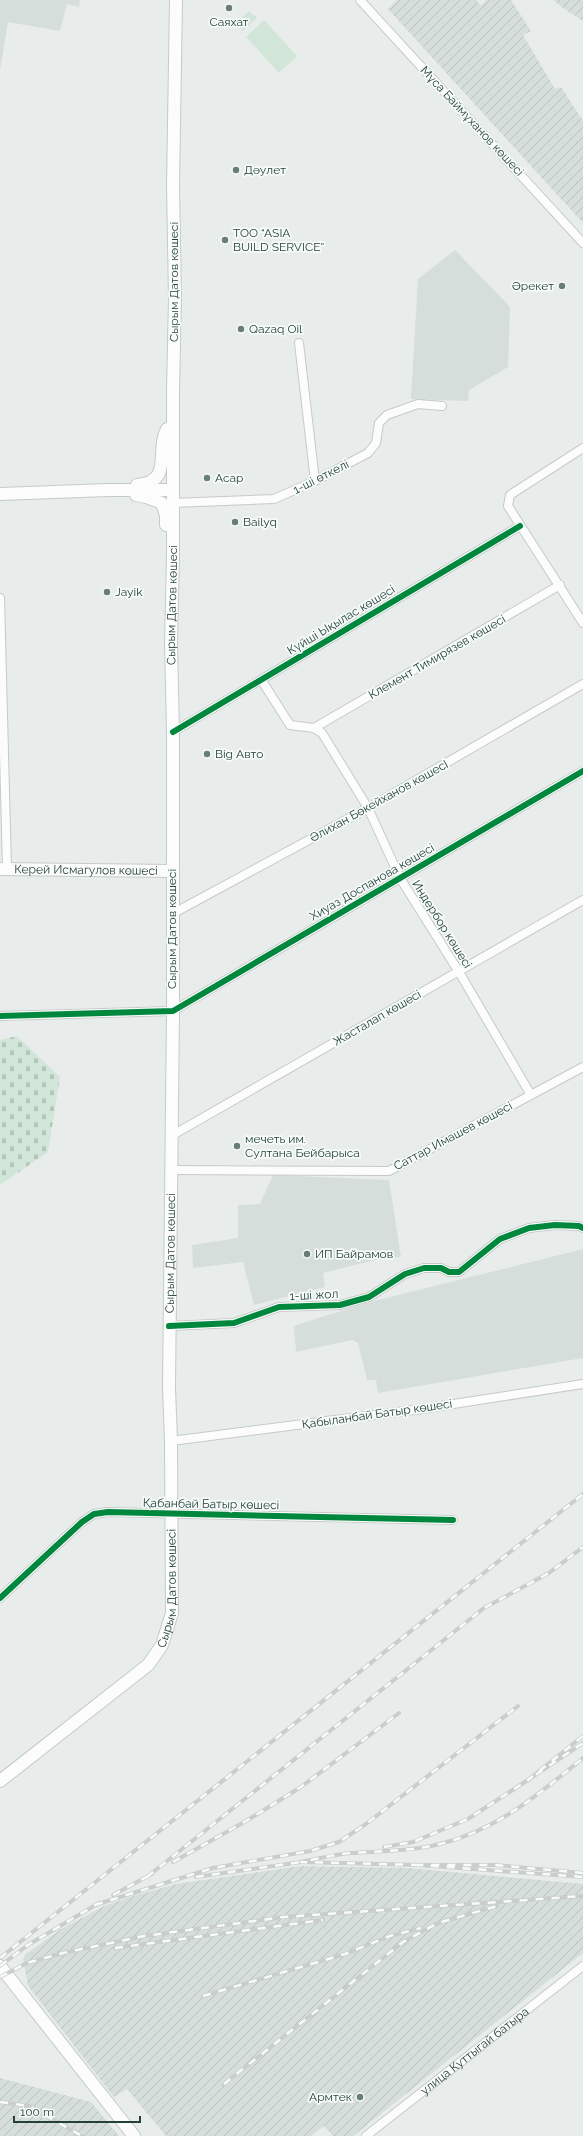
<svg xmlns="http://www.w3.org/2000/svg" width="583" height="2136" font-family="Raleway,sans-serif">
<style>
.built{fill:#d6dedb}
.industrial{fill:url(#industrial-furrows)}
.grass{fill:url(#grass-tufts)}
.cemetery{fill:url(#cemetery-stones)}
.pitch{fill:#d1e6d8}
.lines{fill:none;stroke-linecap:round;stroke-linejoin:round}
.street-casing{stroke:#c5cac8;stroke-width:10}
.secondary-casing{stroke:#c3cbc8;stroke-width:14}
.street{stroke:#fcfcfc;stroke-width:8}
.secondary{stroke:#fcfcfc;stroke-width:12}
.rail-casing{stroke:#c9cdcc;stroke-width:4}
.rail{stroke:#f7fbf9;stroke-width:2.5;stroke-dasharray:8;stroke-linecap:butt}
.cycleway-casing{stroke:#f7fbf9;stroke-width:8}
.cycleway{stroke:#00873e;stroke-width:6}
.poi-dot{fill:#697e78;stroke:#f7fbf9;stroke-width:1.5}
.labels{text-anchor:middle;stroke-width:3.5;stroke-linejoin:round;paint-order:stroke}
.poi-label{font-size:12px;fill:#24423a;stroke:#f7fbf9;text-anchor:start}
.street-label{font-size:12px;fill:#24423a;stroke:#f7fbf9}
</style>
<defs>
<pattern id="industrial-furrows" width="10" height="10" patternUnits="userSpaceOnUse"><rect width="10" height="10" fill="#d6dedb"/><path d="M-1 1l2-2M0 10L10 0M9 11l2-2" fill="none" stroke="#b8c0bd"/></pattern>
<pattern id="grass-tufts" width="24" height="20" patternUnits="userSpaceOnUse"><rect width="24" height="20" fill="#d1e6d8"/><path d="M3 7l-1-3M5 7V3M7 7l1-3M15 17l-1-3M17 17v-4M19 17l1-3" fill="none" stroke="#b3c6ba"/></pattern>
<pattern id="cemetery-stones" width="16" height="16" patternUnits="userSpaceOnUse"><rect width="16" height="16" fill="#d1e6d8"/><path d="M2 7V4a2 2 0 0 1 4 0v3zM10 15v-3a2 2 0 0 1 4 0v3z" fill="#b3c6ba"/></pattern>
</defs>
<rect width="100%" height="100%" fill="#e8edeb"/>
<g class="built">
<path d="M0 0H80L79 7 67 4 60 31 8 22 0 70Z"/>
<path d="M455 250 510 307 508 367 469 390 468 401 411 399 418 279Z"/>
<path d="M273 1175 389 1180 401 1257 375 1260 323 1273 325 1287 254 1305 243 1262 193 1268 192 1245 238 1238V1205L260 1204Z"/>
<path d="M583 1249V1358L378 1393 376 1380H367L358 1343 352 1340 296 1352 294 1326 362 1304Z"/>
</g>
<g class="industrial">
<path d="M397 0H476L481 6 486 0H511L531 31 523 35 555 89 561 87 583 121V223L388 9Z"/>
<path d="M553 0H583V21L563 8Z"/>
<path d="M301 1866 407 1868 583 1884V1953L353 2136H333L324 2126 311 2136H166L127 2089 114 2097 28 1986 23 1959 26 1954 61 1929 104 1906 133 1896 176 1884Z"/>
<path d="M0 2078 91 2102 119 2136H0Z"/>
</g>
<path class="grass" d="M249 11 257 18 243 31 236 23Z"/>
<path class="cemetery" d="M17 1036 60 1077 48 1152 0 1185V1040Z"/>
<path class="pitch" d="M264 20 297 56 279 73 246 37Z"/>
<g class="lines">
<g class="street-casing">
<g id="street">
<path d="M360 0 583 243"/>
<path d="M299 343 315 481"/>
<path d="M583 448 510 495 508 506 583 623"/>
<path d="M173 503 274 499 315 481 368 453 376 443 379 423 387 415 418 404 442 406"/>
<path d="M0 598 7 869"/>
<path d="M262 681 290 725 314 728 322 733 368 808 400 878 459 972 531 1095"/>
<path d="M314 728 560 585"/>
<path d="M173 732 520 526"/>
<path d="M172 914 368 808 583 684"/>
<path d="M0 1016 173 1011 583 771"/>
<path d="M171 1136 583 900"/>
<path d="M171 1170 389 1171 583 1067"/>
<path d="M169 1326 234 1323 279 1307 340 1305 369 1297 405 1274 424 1268H441L449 1272H459L500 1239 529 1228 555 1225 579 1226 583 1228"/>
<path d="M171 1441 421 1409 583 1384"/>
<path d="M0 1598 82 1522 94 1514 108 1512 453 1520"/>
<path id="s1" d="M366 2136 583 1966"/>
</g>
</g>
<g class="secondary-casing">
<g id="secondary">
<path d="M137 485C174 482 155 451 167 429L173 426"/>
<path d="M0 494 108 490H173"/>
<path d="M136 495 146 497 162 503 166 515V525"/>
<path id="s2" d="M0 869 172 871"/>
<path id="s3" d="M0 1781 148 1665 162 1645 172 1613 171 1441 169 1388 173 1011V732L171 643 173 558V389L175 298 173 186 176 0"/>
<path d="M0 1966 134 2136"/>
</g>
</g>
<use href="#street" class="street"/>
<use href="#secondary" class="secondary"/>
<g class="rail-casing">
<g id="rail">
<path d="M583 1736 528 1780 583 1743"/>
<path d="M384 1847 413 1842 468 1819 528 1780"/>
<path d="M173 1862 246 1821 301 1787 399 1713"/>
<path d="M419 1865 301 1862C318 1859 335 1854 352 1853 382 1851 411 1851 440 1844 497 1830 539 1794 583 1758"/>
<path d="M583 1873 495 1865H419L583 1877"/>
<path d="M147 1877 484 1608 549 1573 583 1547"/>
<path d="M196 1877 301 1862"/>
<path d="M113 1895 152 1874"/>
<path d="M95 1905 213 1868 310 1851 339 1842 366 1824 518 1706"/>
<path d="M115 1948 323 1920"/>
<path d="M0 1958 583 1494"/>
<path d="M0 1966 28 1945 99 1903"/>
<path d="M0 1977 27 1963 63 1953 144 1936 284 1917 583 1896"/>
<path d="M203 1996 345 1954 390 1936 421 1928"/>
<path d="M224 2084 403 1942 438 1923 497 1906"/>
<path d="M0 2102 29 2106 82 2136"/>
</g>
</g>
<use href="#rail" class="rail"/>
<g class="cycleway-casing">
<g id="cycleway">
<path d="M173 732 520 526"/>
<path d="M0 1016 173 1011 583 771"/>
<path d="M169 1326 234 1323 279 1307 340 1305 369 1297 405 1274 424 1268H441L449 1272H459L500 1239 529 1228 555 1225 579 1226 583 1228"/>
<path d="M0 1598 82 1522 94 1514 108 1512 453 1520"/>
</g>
</g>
<use href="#cycleway" class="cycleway"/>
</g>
<g class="poi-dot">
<circle cx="229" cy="8" r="4"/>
<circle cx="236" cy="170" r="4"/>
<circle cx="225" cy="240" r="4"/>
<circle cx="562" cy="286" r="4"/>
<circle cx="241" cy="329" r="4"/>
<circle cx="207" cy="478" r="4"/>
<circle cx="235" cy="522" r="4"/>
<circle cx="107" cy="592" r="4"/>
<circle cx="207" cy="754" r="4"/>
<circle cx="237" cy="1146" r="4"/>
<circle cx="307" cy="1254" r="4"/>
<circle cx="360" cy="2097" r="4"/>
</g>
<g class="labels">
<g class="poi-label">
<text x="229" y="26" text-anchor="middle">Саяхат</text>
<text x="244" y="174">Дәулет</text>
<text x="233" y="237">TOO “ASIA<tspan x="233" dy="14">BUILD SERVICE”</tspan></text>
<text x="554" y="290" text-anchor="end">Әрекет</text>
<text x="249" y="333">Qazaq Oil</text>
<text x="215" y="482">Асар</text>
<text x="243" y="526">Bailyq</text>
<text x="115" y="596">Jayik</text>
<text x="215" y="758">Big Авто</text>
<text x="245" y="1143">мечеть им.<tspan x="245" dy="14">Султана Бейбарыса</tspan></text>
<text x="315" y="1258">ИП Байрамов</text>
<text x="352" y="2101" text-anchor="end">Армтек</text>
</g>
<g class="street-label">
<text transform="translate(472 121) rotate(47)" y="4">Мұса Баймұханов көшесі</text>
<text transform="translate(174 282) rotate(-90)" y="4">Сырым Датов көшесі</text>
<text transform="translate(321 477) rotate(-27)" y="4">1-ші өткелі</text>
<text dy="4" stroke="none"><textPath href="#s3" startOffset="1254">Сырым Датов көшесі</textPath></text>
<text transform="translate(341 620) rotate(-31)" y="4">Күйші Ықылас көшесі</text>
<text transform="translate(437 657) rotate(-30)" y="4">Клемент Тимирязев көшесі</text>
<text transform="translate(379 801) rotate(-29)" y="4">Әлихан Бөкейханов көшесI</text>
<text dy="4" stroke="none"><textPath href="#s2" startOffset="86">Керей Исмагулов көшесі</textPath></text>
<text transform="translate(372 882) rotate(-30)" y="4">Хиуаз Доспанова көшесі</text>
<text transform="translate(442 924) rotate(58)" y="4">Индербор көшесі</text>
<text transform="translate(172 929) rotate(-90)" y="4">Сырым Датов көшесі</text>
<text transform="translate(377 1018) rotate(-30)" y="4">Жасталап көшесі</text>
<text transform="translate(453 1136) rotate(-28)" y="4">Саттар Имашев көшесі</text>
<text dy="4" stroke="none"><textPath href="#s3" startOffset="606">Сырым Датов көшесі</textPath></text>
<text transform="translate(314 1295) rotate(-3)" y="4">1-ші жол</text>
<text transform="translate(377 1414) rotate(-8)" y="4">Қабыланбай Батыр көшесі</text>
<text transform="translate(211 1504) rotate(1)" y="4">Қабанбай Батыр көшесі</text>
<text dy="4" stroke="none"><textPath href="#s3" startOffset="270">Сырым Датов көшесі</textPath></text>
<text dy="4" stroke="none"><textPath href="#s1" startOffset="138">улица Куттыгай батыра</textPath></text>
</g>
</g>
<path d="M14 2116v6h126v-6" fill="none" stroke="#24423a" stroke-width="2"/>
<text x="20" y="2116" font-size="12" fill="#24423a" stroke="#f7fbf9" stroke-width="3" paint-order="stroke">100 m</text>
</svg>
